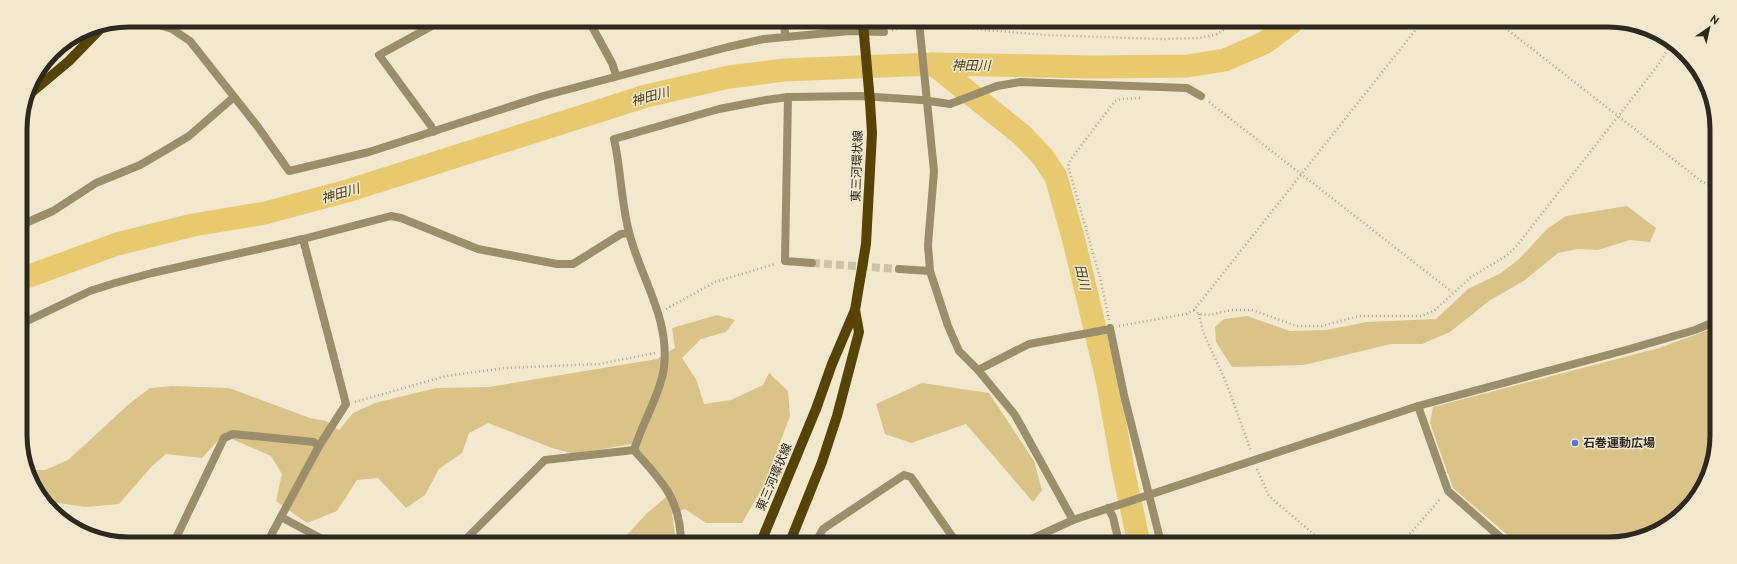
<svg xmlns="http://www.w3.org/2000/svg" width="1737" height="564" font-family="Cabin,'Noto Sans JP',sans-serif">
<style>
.green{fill:#d9c389}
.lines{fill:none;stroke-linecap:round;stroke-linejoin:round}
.river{stroke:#e9c96f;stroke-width:23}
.minor-tunnel{stroke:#cbc2aa;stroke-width:8;stroke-dasharray:8 4;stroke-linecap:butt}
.path{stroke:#aea690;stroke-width:2.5;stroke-dasharray:1 3;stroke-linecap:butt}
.minor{stroke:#9b8e6b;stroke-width:8}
.tertiary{stroke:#9b8e6b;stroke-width:8}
.primary{stroke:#574405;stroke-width:10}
.primary-bridge{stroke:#574405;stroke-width:10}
.poi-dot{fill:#5773e8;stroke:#f2e8cd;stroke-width:1.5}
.labels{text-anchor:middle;stroke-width:3;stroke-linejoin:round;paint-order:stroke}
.street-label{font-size:12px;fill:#2d291e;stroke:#f2e8cd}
.poi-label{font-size:12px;font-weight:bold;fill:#2d291e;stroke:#f2e8cd;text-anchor:start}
.water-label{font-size:13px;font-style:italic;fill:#4b3e17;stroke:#f2e8cd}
.rim{fill:none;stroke:#2d291e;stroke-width:5}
</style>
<rect width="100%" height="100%" fill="#f2e8cd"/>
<g class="green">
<path d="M1627 206 1656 228 1650 242 1630 240 1598 250 1578 249 1558 253 1525 280 1489 301 1450 332 1422 344H1391L1304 365 1232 367 1216 342 1215 327 1224 319 1247 316 1290 331 1326 330 1367 322 1436 319 1468 289 1501 273 1519 259 1547 229 1566 216Z"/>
<path d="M717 315 735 320 726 332 701 339 682 358 696 379 704 404 731 400 763 385 769 373 788 391 790 416 764 485 742 523H706L685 509 672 514 676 542 629 541 627 535 646 514 672 492 642 453 632 444 574 454 552 448 488 423 469 433 462 453 439 469 425 495 406 508 378 478 357 480 337 511 307 523 276 501 282 474 271 456 223 435 202 458 166 454 152 466 119 504 86 507 44 501 29 470H45L68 460 129 404 150 388 172 386 229 388 310 418 326 421 339 430 353 413 375 403 436 388 489 387 657 359 675 348 672 328Z"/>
<path d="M1714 328 1713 463 1698 496 1675 521 1615 544H1518L1453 488 1430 423 1433 407 1659 348Z"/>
<path d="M922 383 989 393 1034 461 1042 490 1033 502 966 424 911 443 885 434 876 404Z"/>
</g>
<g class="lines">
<g class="river">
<path d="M933 64 1022 135 1043 157 1056 177 1074 241 1107 379 1123 469 1139 543"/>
<path d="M21 279 117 244 193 225 265 213 347 191 646 96 729 77 784 70 933 64 1093 67 1187 66 1225 60 1264 43 1291 23"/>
</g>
<path class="minor-tunnel" d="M812 263 899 269"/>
<g class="path">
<path d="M1499 23 1701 181 1715 188"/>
<path d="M929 25 1045 35 1161 39 1199 38 1215 35 1225 29 1245 26 1251 23"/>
<path d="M892 30 910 25"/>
<path d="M1209 102 1452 292"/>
<path d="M666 309 715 282 775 264"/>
<path d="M1194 310 1199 314 1210 315 1231 310H1252L1297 326H1322L1359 316H1421L1434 311 1471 277 1506 256 1515 248 1659 64 1670 45"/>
<path d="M1199 314 1203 332 1226 382 1251 451"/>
<path d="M1109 320 1101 281 1068 166 1071 159 1115 101 1121 99 1142 98"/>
<path d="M1119 326 1186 314 1194 310 1421 23"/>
<path d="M355 402 446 376 505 368 599 364 655 353"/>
<path d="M1257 469 1269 496 1324 543"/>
<path d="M1402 543 1441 498"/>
</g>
<g class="minor">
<path d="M144 20 172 29 190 41 258 127 289 171 369 152 543 96 728 47 764 39 850 31 884 32"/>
<path d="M589 21 612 63 616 75"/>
<path d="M783 22 786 37"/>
<path d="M919 22 934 171 928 245 930 271 948 326 959 351 978 370 1015 415 1073 520"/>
<path d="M788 97 785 261 812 263"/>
<path d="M433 132 431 126 379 55 441 21"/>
<path d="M21 225 53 211 96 183 140 165 164 151 189 136 234 97"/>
<path d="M899 269 930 271"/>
<path d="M21 324 90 291 115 283 152 273 303 239 391 216 401 218 478 249 557 264H573L621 234 629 233"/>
<path d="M1110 328 1124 395 1161 543"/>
<path d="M978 370 1029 344 1105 330"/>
<path d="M1418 406 1448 491 1508 544"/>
<path d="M634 450C642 424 661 392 664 367 670 318 640 277 629 232 621 202 621 169 614 139L719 109 766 100 788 97 860 96 922 100 950 104 997 86 1020 82 1187 88 1201 96"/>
<path d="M1108 508 1113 517 1119 543"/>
<path d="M281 517 326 541"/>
<path d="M175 540 224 438 233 434 314 442 319 446"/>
<path d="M268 541 319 446 346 404 303 239"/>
<path d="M464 541 545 460 634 450C661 481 680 497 681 542"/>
<path d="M816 542 823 529 904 475 911 477 956 542"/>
</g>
<path class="tertiary" d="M1025 542 1073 520 1418 406 1626 350 1695 330 1714 322"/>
<g class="primary">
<path d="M26 97 69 61 104 25"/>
<path d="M761 542 816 409 832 364 855 310 866 244 872 133 870 102"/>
<path d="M790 542 822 462 837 416 859 332 855 310"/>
</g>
<path class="primary-bridge" d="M863 23 870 102"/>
</g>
<circle class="poi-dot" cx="1575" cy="443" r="4"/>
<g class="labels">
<g class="street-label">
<text transform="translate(857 166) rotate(-88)" y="4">東三河環状線</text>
<text transform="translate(774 477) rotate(-67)" y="4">東三河環状線</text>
</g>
<g class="poi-label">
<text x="1583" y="447">石巻運動広場</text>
</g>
<g class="water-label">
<text x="971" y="70">神田川</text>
<text transform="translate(650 96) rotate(-15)" y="5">神田川</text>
<text transform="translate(340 193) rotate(-16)" y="5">神田川</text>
<text transform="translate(1083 277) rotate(77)" y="5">田川</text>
</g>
</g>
<path d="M0 0H1737V564H0ZM129 27H1608A102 102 0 0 1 1710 129V435A102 102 0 0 1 1608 537H129A102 102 0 0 1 27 435V129A102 102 0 0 1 129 27Z" fill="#f2e8cd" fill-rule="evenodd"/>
<path class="rim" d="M129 27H1608A102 102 0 0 1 1710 129V435A102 102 0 0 1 1608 537H129A102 102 0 0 1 27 435V129A102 102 0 0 1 129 27Z"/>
<g transform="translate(1709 28) rotate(34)" stroke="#f2e8cd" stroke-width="3" paint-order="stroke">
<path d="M0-3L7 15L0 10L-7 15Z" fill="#2d291e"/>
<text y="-6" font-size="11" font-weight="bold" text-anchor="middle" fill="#2d291e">N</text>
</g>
</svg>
